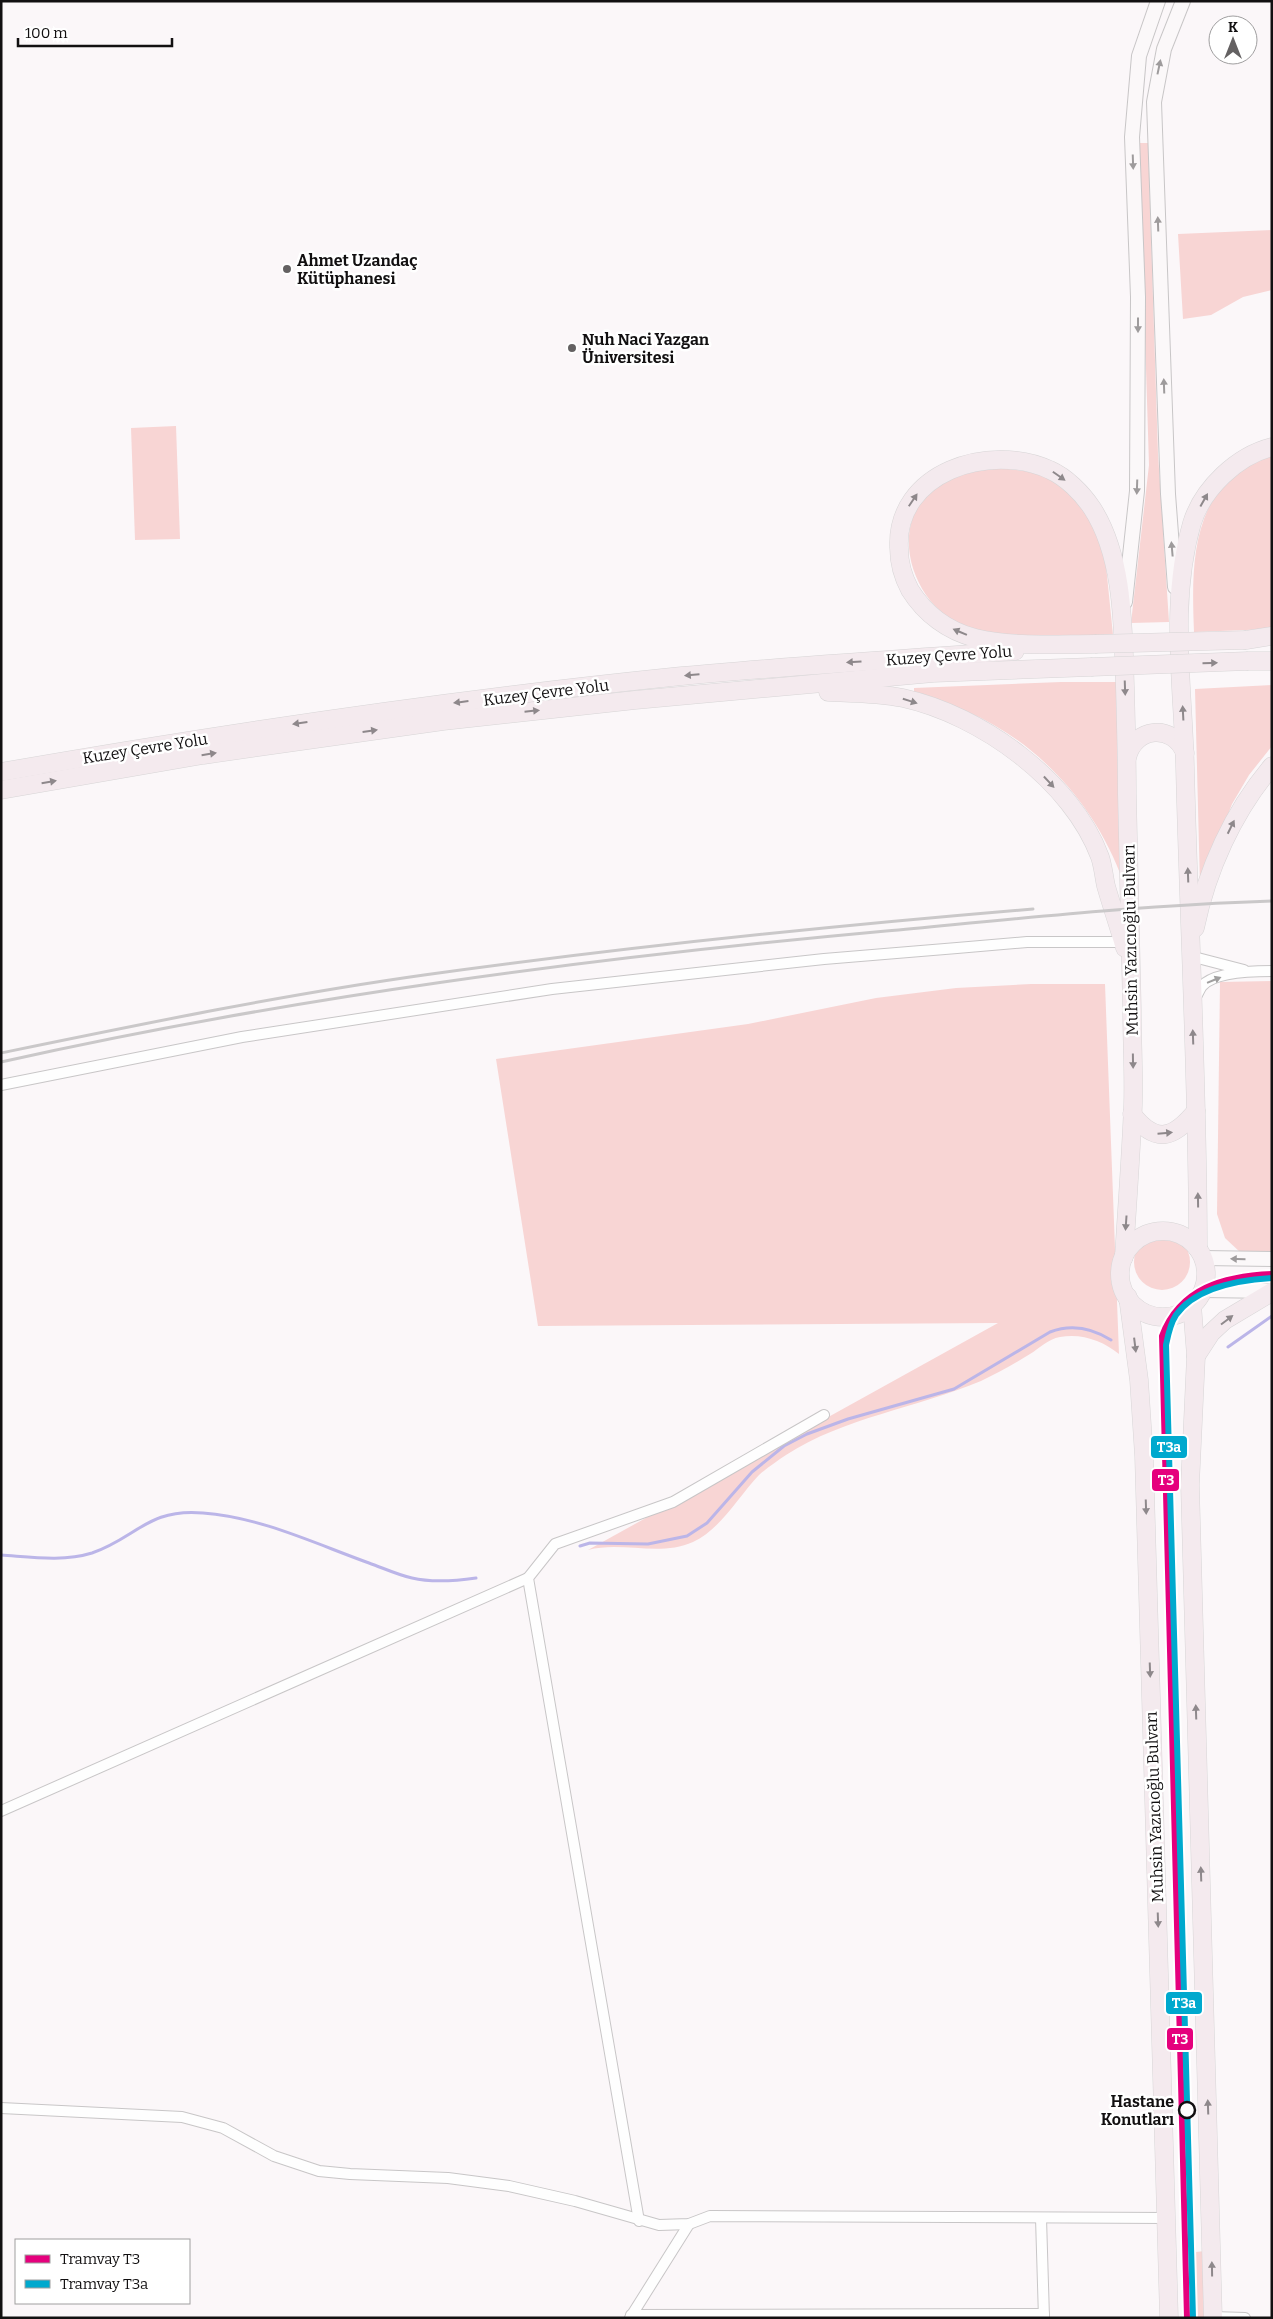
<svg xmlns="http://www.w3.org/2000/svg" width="1273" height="2319" font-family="Bitter,serif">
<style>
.grass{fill:#f8d5d4}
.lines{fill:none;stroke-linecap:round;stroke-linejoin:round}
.stream{stroke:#bbb5e8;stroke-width:3}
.street-casing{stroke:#c8c6c7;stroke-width:12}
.secondary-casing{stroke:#c8c6c7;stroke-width:16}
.highway-casing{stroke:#d7d5d6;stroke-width:19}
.street{stroke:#fefefe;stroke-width:10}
.secondary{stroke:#fbf8f9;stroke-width:14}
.highway{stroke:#f4eaee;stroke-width:18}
.rail{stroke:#cac8c9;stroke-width:3}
.highway-bridge-casing{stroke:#d7d5d6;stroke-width:19;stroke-linecap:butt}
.highway-bridge{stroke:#f4eaee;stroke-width:18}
.tram-1-casing{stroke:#fff;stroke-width:10}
.tram-2-casing{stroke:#fff;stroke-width:10}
.tram-1{stroke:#e5007d;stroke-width:6}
.tram-2{stroke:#00a9ce;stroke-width:6}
.oneway{fill:#9e9b9c}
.oneway2{fill:#8e888b}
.oneway3{fill:#a09f9f}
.poi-dot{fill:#646162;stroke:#fff;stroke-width:2}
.stop-dot{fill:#fff;stroke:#121011;stroke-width:2.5}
.labels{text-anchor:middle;stroke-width:5;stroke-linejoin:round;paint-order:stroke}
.poi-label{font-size:16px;font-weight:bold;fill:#121011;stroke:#fff;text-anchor:start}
.street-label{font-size:16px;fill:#121011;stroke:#fff}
.stop-label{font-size:16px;font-weight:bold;fill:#121011;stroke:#fff;text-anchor:end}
.line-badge{stroke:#fff;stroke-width:2}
.badge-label{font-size:14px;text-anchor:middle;font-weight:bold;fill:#fff}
</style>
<rect width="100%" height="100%" fill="#fbf7f9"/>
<g class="grass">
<path d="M1139 143H1148L1158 454 1169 622 1131 623 1149 465Z"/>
<path d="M1272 230V290L1243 297 1211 315 1183 319 1178 234Z"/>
<path d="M176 426 180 539 135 540 131 428Z"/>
<path d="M1272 453V629L1194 632C1192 576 1189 507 1241 469 1250 463 1262 458 1272 453Z"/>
<path d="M992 467 1033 472 1052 480 1078 500 1104 546 1113 635C1067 636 1015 644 970 629 916 611 886 533 930 491 935 488 939 481 944 479 958 472 978 470 992 467Z"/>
<path d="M1061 682H1120L1123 881C1097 808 1040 743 968 712 950 705 931 700 914 694V688Z"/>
<path d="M1272 685V746L1249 775 1232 804 1200 886 1195 689Z"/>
<path d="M1272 981V1252L1241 1253 1225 1238 1217 1214 1220 982Z"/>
<path d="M1031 984H1105L1119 1354C1103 1341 1082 1333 1060 1337 1048 1339 1040 1348 1030 1354 1014 1364 998 1373 981 1381 917 1408 845 1417 786 1455 777 1461 767 1468 759 1475 738 1497 721 1529 693 1542 660 1557 621 1541 588 1550L998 1323 538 1326 496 1059 748 1024 876 998 956 988Z"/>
<circle cx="1162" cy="1262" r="28"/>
<path d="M1205 2251 1207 2318H1189L1187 2253Z"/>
</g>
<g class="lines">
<g class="stream">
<path d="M1228 1347 1272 1316"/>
<path d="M580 1546 590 1543 648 1544 687 1536 707 1523 752 1472 784 1446 807 1434 848 1419 954 1389 1050 1332C1071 1324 1092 1328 1111 1340"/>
<path d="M1 1555C31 1557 63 1562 92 1553 136 1538 148 1508 203 1513 260 1517 316 1544 369 1563 383 1568 398 1575 412 1578 433 1583 455 1581 476 1578"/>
</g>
<g class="street-casing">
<g id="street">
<path d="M1190 956 1244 970"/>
<path d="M1194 1000C1197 996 1199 990 1202 986 1214 972 1254 971 1272 971"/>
<path d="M1 1085 242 1037 552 989 824 959 957 948 1027 942H1123"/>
<path d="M1 1811 528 1578"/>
<path d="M1 2108 182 2117 223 2128 274 2156 319 2171 350 2174 448 2178 509 2186 575 2201 659 2225 689 2224 710 2216 1166 2218"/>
<path d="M1041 2218 1044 2318"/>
<path d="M639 2221 528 1578 555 1544 673 1502 824 1415"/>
<path d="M631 2315 1044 2314"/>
<path d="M1213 2317 1245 2318"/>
<path d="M630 2318 689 2224"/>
</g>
</g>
<g class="secondary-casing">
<g id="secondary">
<path d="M1175 587 1168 494 1154 102 1164 49 1183 1"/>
<path d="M1125 602 1137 491 1138 297 1132 137 1139 56 1158 1"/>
<path d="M1203 1258 1272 1259"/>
<path d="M1203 1290 1272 1291"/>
</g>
</g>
<g class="highway-casing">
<g id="highway">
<path d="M1246 640 1272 636"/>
<path d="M1095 644C1055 644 1013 647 975 638 948 631 925 614 910 590 903 577 899 563 899 548 895 472 990 442 1050 470 1066 477 1082 493 1092 508 1124 557 1123 629 1125 686 1126 722 1127 758 1127 794 1129 866 1131 938 1132 1010 1132 1042 1134 1074 1133 1105 1131 1156 1127 1207 1124 1257"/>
<path d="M1248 661H1272"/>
<path d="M828 692C853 693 879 693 903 698 981 715 1072 781 1100 857 1103 866 1104 877 1106 886 1112 907 1119 927 1125 948"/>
<path d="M1127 758C1134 727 1173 723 1185 753"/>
<path d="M1 772C224 733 447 700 672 677 786 666 900 659 1015 651"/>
<path d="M1 790 203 755 443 721 635 700 933 673 1091 667"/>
<path d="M1195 928C1207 870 1233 812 1272 766"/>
<path d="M1132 1114C1156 1145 1174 1138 1196 1111"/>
<circle cx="1163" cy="1274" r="43"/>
<path d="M1198 1249C1198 1088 1189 927 1185 767 1183 685 1169 603 1192 523 1203 488 1237 456 1272 447"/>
<path d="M1128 1297 1139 1380 1144 1456 1169 2318"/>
<path d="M1192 1305 1196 1356 1190 1485 1213 2318"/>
<path d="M1196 1356 1211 1333 1225 1320 1272 1292"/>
</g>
</g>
<use href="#street" class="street"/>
<use href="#secondary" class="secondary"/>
<use href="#highway" class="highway"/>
<g class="rail">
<path d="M1 1053C142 1024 282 995 424 975 626 947 829 926 1033 909"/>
<path d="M1 1062C292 997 590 958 886 931 1015 919 1143 905 1272 901"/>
</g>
<g class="highway-bridge-casing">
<g id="highway-bridge">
<path d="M1095 644 1246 640"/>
<path d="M1091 667 1248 661"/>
</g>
</g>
<use href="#highway-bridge" class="highway-bridge"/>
<g class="tram-1-casing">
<path id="tram-1" d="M1187 2318 1162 1336C1180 1288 1224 1276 1272 1274"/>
</g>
<g class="tram-2-casing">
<path id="tram-2" d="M1193 2318 1166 1345C1168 1335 1170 1324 1176 1315 1196 1287 1239 1280 1272 1278"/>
</g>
<use href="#tram-1" class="tram-1"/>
<use href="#tram-2" class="tram-2"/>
</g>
<defs><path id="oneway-solid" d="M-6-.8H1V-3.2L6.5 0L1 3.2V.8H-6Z" transform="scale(1.25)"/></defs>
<g class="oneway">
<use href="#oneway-solid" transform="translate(1159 67) rotate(-78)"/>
<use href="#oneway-solid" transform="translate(1133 162) rotate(88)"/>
<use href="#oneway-solid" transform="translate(1158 224) rotate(-92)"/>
<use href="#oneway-solid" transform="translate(1138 325) rotate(90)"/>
<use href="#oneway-solid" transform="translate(1164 386) rotate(-92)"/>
<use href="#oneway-solid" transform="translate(1137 487) rotate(92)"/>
<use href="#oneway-solid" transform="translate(1172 549) rotate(-95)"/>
<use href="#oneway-solid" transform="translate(1238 1259) rotate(-179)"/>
</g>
<g class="oneway2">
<use href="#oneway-solid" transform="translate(1059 476) rotate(35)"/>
<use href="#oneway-solid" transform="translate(913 500) rotate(-56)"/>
<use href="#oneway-solid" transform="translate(1204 500) rotate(-61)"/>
<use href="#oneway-solid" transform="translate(960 632) rotate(-157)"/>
<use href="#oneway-solid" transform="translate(854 662) rotate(176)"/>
<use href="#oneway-solid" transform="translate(1210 663) rotate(-2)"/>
<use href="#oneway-solid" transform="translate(692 675) rotate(175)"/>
<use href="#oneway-solid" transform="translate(1125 688) rotate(88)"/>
<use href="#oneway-solid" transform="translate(910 701) rotate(17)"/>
<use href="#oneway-solid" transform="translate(461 702) rotate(173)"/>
<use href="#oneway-solid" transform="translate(532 711) rotate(-6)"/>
<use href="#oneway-solid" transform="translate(1183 713) rotate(-93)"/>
<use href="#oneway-solid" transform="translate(300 723) rotate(172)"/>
<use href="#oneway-solid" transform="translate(370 731) rotate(-8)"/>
<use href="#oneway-solid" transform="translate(209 754) rotate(-9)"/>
<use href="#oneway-solid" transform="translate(49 782) rotate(-10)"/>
<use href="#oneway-solid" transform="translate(1049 782) rotate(47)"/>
<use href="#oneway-solid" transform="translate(1231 827) rotate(-64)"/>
<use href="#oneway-solid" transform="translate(1188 875) rotate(-92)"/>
<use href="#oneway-solid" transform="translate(1193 1037) rotate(-92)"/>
<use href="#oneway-solid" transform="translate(1133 1061) rotate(89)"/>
<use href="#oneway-solid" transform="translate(1165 1133) rotate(-5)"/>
<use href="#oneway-solid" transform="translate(1198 1200) rotate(-91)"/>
<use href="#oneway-solid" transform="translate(1126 1223) rotate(94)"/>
<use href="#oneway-solid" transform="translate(1227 1320) rotate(-37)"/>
<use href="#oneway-solid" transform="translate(1135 1345) rotate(83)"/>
<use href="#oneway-solid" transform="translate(1146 1507) rotate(88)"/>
<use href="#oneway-solid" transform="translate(1150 1670) rotate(88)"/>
<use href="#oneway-solid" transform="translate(1196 1712) rotate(-92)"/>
<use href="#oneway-solid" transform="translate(1201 1874) rotate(-92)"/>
<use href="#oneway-solid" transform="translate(1158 1920) rotate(88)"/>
<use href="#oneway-solid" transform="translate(1208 2107) rotate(-92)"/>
<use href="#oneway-solid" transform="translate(1212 2269) rotate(-91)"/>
</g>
<use class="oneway3" href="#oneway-solid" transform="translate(1214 980) rotate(-22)"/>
<g class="poi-dot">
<circle cx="287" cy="269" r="5"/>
<circle cx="572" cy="348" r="5"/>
</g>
<circle class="stop-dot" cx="1187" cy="2110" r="8"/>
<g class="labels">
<g class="poi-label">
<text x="297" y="266">Ahmet Uzandaç<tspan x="297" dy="18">Kütüphanesi</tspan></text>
<text x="582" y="345">Nuh Naci Yazgan<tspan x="582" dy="18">Üniversitesi</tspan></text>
</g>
<g class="street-label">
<text transform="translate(949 655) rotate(-4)" y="6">Kuzey Çevre Yolu</text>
<text transform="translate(546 692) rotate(-7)" y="6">Kuzey Çevre Yolu</text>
<text transform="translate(145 748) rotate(-9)" y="6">Kuzey Çevre Yolu</text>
<text transform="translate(1130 940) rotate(-91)" y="6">Muhsin Yazıcıoğlu Bulvarı</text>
<text transform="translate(1154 1807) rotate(-92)" y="6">Muhsin Yazıcıoğlu Bulvarı</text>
</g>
<g class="stop-label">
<text x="1174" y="2107">Hastane<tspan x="1174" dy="18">Konutları</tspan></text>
</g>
</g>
<g class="line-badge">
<rect x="1150" y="1435" width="38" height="24" rx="5" fill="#00a9ce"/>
<rect x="1151" y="1468" width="29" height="24" rx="5" fill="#e5007d"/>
<rect x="1165" y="1991" width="38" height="24" rx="5" fill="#00a9ce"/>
<rect x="1166" y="2027" width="28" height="24" rx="5" fill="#e5007d"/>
</g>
<g class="badge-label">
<text x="1169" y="1452">T3a</text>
<text x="1166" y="1485">T3</text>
<text x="1184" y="2008">T3a</text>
<text x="1180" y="2044">T3</text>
</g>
<rect width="1273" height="2319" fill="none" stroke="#121011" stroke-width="5"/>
<rect x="15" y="2239" width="175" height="65" fill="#ffffff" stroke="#a09fa0"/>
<rect x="25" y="2255" width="25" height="8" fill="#e5007d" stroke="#a09fa0"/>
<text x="60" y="2264" font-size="15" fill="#121011">Tramvay T3</text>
<rect x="25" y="2280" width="25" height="8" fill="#00a9ce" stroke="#a09fa0"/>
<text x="60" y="2289" font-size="15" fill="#121011">Tramvay T3a</text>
<g transform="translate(1233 40)"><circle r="24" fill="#ffffff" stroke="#a09fa0"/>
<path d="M0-4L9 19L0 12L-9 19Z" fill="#646162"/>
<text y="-8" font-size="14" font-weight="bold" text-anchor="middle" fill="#121011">K</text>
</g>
<path d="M18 38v8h154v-8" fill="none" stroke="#121011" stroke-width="2.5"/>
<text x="25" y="38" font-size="15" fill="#121011" stroke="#ffffff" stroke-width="4" paint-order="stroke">100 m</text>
</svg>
